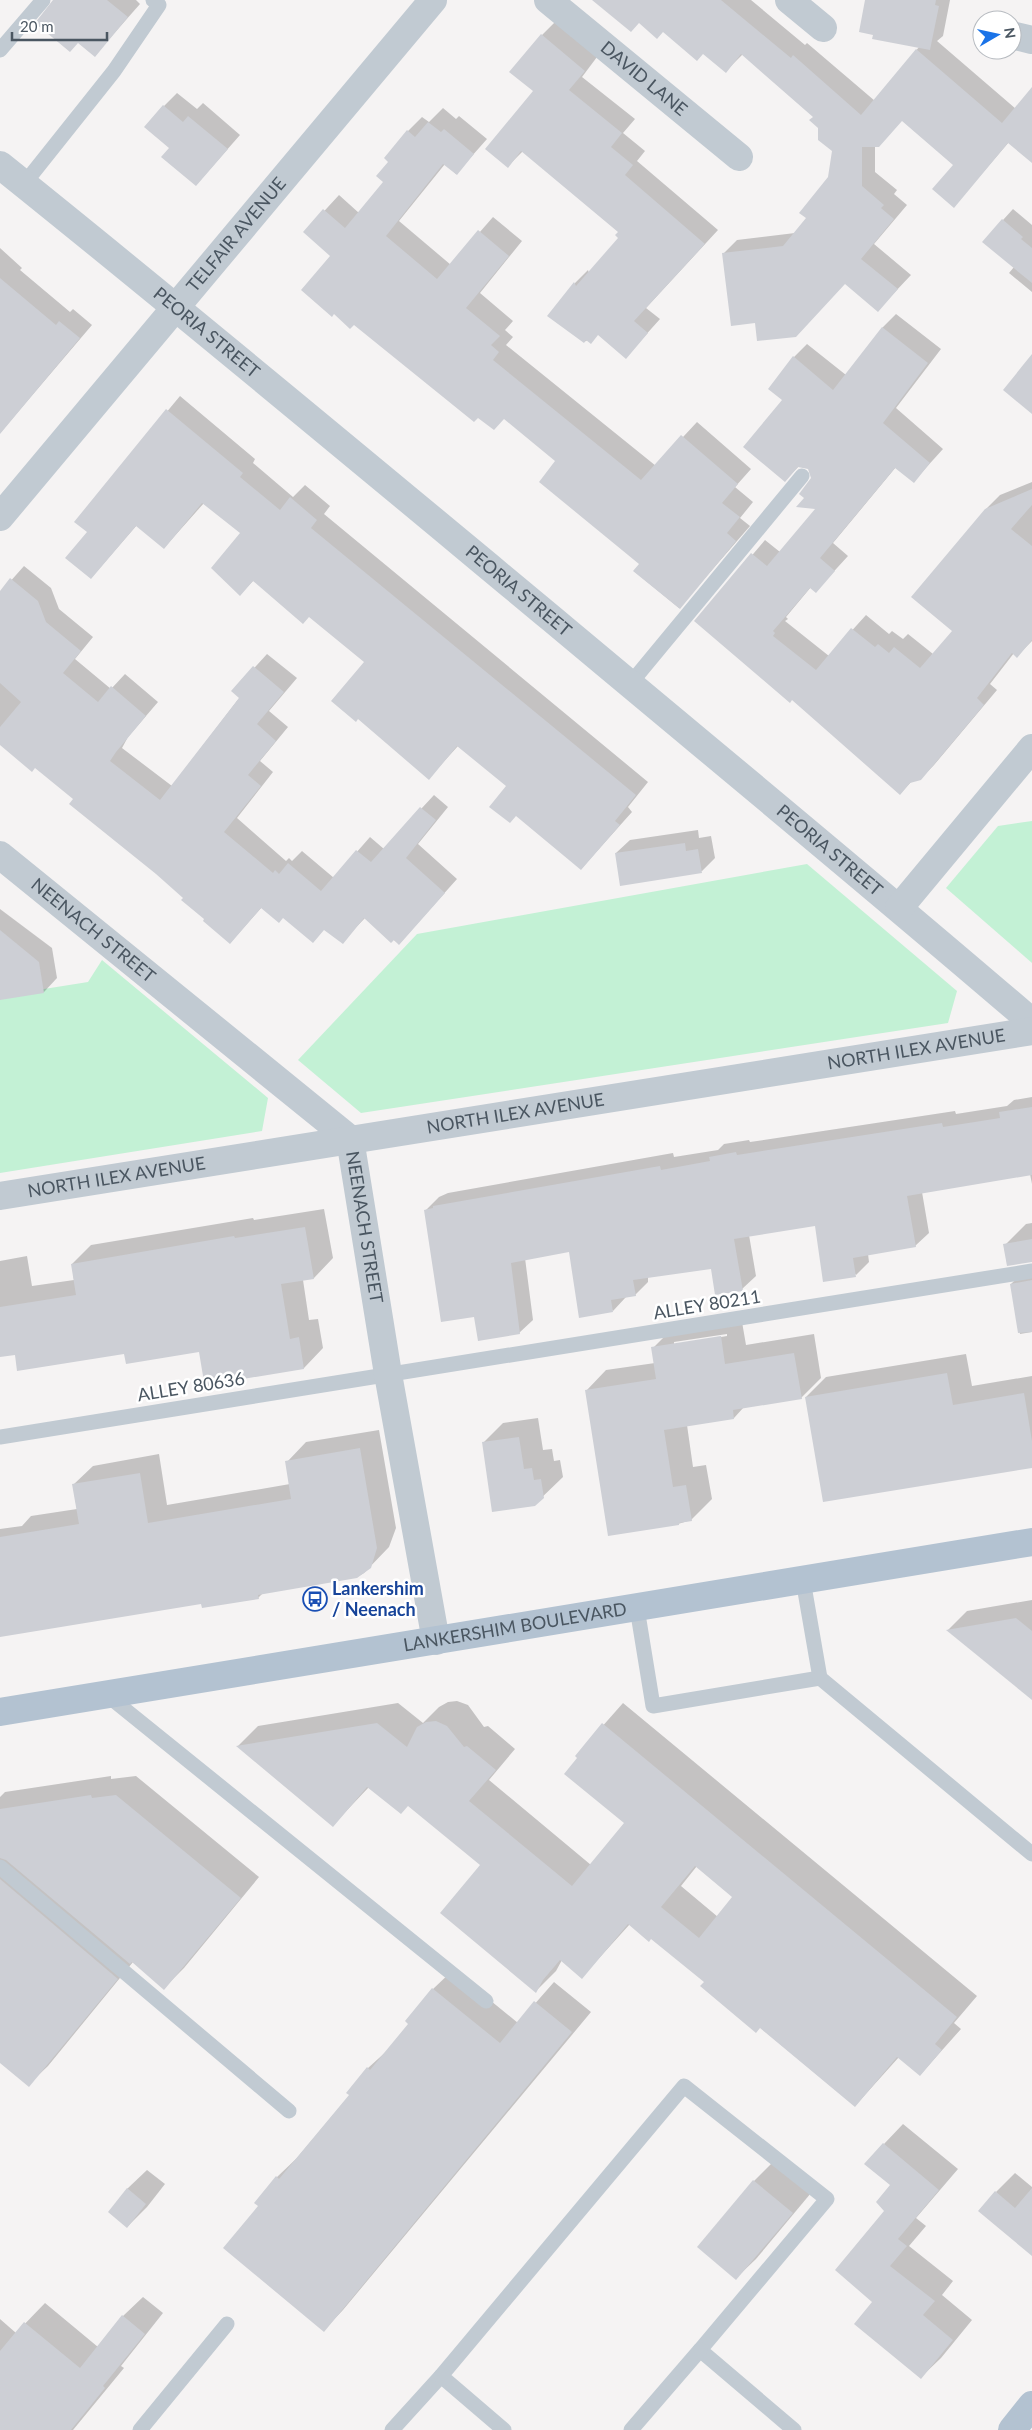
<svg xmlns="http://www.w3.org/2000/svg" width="1032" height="2430" font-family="Lato,sans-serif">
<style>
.green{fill:#c3f1d5}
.shadow{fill:#0003;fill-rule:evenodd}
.building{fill:#cdcfd5;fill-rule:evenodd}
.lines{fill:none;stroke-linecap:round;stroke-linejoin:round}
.lane{stroke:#c1cad2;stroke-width:15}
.street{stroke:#c1cad2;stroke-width:28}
.primary{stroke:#b3c2d1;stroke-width:28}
.labels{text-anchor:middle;stroke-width:5;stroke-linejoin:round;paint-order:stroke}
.street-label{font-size:18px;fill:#4a5661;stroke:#fff}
.transit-label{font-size:18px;font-weight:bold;fill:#164399;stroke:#fff;text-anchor:start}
</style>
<rect width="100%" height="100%" fill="#f5f3f3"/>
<g class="green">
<path d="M1032 821V963L946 888 998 826Z"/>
<path d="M807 864 957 991 948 1023 361 1113 298 1060 417 934Z"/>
<path d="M102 960 268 1098 262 1131 0 1173V996L88 982Z"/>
</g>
<g class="shadow">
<path d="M56 0H136L140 4 95 55Z"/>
<path d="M690 0H751L805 45 807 43 875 101 919 47 868 0H950L943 36 937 41 1016 109 1032 91V158L1009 142 954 206V165L902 120 875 145V172L897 190 894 194 907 205 874 244 911 275 878 310 845 283 723 254 737 240 795 233 807 218 829 178 833 151 815 117 743 54 726 71Z"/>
<path d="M555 22 597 57 582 77 635 119 623 133 645 151 637 161 718 230 646 308 660 319 626 357 599 334 584 342 549 316 575 283 588 270 589 273 620 238 619 232 523 151 508 166 534 91 542 35Z"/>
<path d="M177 93 197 109 203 103 240 135 196 185 171 148 164 106Z"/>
<path d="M443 108 456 119 459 116 487 139 456 174 445 164 399 221 451 265 493 217 522 241 480 293 513 321 505 330 513 337 506 345 656 466 697 422 751 469 735 487 753 502 740 518 750 526 679 608 634 571 641 564 557 461 305 232 339 195 359 213 385 182 390 161 408 131 422 117 429 122Z"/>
<path d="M1013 209 1032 225V292L1009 273 1014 267 1003 220Z"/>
<path d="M0 248 22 268 20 270 70 312 73 309 92 325 0 433Z"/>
<path d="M896 314 941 349 896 408 943 449 914 481 896 467 833 543 848 556 816 591 811 587 786 617 788 619 785 621 829 656 866 615 889 634 892 631 903 639 908 634 933 654 954 631 986 509 1000 495 1032 482V641L1017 656 1014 653 990 684 997 690 934 765 920 779 912 781 900 794 792 699 696 621 765 540 780 552 817 509 806 497 812 478 809 468 799 466 785 480 784 400 794 357 807 344 846 375 883 327Z"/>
<path d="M180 396 255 459 253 463 293 497 305 485 330 506 324 514 648 782 628 807 632 812 581 869 508 786 458 746 429 778 358 718 366 662 309 615 254 580 240 594 241 533 204 503 164 548 137 525 91 578 89 532 76 521Z"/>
<path d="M24 566 51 588 59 609 93 637 75 659 111 689 125 674 158 702 128 737 122 748 172 786 240 697 233 691 267 654 297 678 269 711 288 727 260 761 273 772 237 818 286 861 289 858 292 861 302 851 334 878 370 837 384 849 434 795 448 807 418 844 457 879 399 944 365 918 342 942 325 929 262 907 230 943 185 898 75 799 36 767 0 744V593Z"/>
<path d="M698 830 699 838 711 836 715 858 702 871 616 853 630 840Z"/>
<path d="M0 909 52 948 57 978 44 992 0 998Z"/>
<path d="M1032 1097V1184L1030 1174 922 1192 929 1233 915 1246 868 1254 869 1262 856 1275 816 1225 749 1235 756 1276 742 1289 712 1268 648 1277V1282L635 1295 626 1297 613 1311 570 1251 525 1258 533 1320 519 1333 475 1316 425 1211 439 1197 448 1193 673 1153 674 1157 718 1150 724 1144 749 1140 750 1142 955 1111 956 1114 1007 1106 1014 1100Z"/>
<path d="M324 1209 333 1258 314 1278 303 1280 309 1320 318 1319 323 1348 304 1368 247 1377 243 1380 200 1350 16 1353 0 1356V1261L27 1256 32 1286 74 1280 72 1264 91 1245 253 1218 254 1220Z"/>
<path d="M1032 1223V1261L1005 1245 1026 1224Z"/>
<path d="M1032 1264V1332L1020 1334 1011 1284Z"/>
<path d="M741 1316 746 1345 814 1334 821 1378 801 1398 744 1407 734 1418 687 1425 693 1467 706 1465 712 1499 691 1520 678 1524 586 1391 606 1370 655 1363 653 1348 673 1328ZM727 1334V1336L674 1345V1342Z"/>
<path d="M966 1354 972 1386 1032 1376V1467L806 1397 826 1377Z"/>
<path d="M538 1418 543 1450 552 1449 554 1461 560 1460 563 1477 535 1504 483 1443 503 1423Z"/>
<path d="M379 1430 396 1528 389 1547 364 1573 357 1577 263 1593 258 1598 202 1603 0 1636V1529L22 1526 31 1516 77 1509 73 1485 93 1466 159 1454 167 1505 290 1484 287 1462 306 1442Z"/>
<path d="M1032 1600V1699L948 1630 967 1611Z"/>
<path d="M457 1701 468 1705 484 1727 488 1726 515 1749 489 1780 591 1865 625 1823 577 1755 623 1703 977 1996 954 2023 961 2029 920 2075 899 2057 855 2106 651 1937 630 1924 582 1977 562 1960 556 1971 536 1991 482 1865 409 1805 369 1787 333 1825 238 1746 258 1726 398 1703 423 1723 439 1707 448 1702ZM697 1866 734 1897 718 1917 681 1886Z"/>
<path d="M111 1776V1779L136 1776 259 1877 184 1968 164 1988 133 1962 48 2066 28 2085 0 2062V1797L5 1792Z"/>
<path d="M453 1970 518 2023 554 1982 591 2012 343 2310 324 2330 260 2206 277 2177 297 2158 350 2095 348 2092 368 2068 389 2049 410 2024 433 1989Z"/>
<path d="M903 2124 958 2169 916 2218 926 2226 909 2246 953 2281 942 2295 972 2320 941 2358 921 2377 874 2302 892 2185 884 2144Z"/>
<path d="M774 2161 811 2193 756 2259 736 2278 699 2247 754 2181Z"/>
<path d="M147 2170 165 2184 147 2207 127 2227V2189Z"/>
<path d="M1015 2173 1032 2187V2254L996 2192Z"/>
<path d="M143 2297 163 2313 121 2366 124 2368 73 2430H0V2319L16 2333 45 2303 98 2347 123 2316Z"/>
</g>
<g class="building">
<path d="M53 0H107L128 17 95 57 78 43 70 52 35 23Z"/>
<path d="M592 0H721L791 58 793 55 861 115 916 49 1002 123 1032 87V163L1008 143 954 208 932 189 953 165 902 121 879 147H862V186L884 205 881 208 894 219 861 259 898 289 878 312 845 284 796 337 757 341 755 323 731 326 722 253 783 246 806 218 799 213 828 177 832 151 818 140V128L809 120 813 117 741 54 726 73 703 54 697 61 663 32 657 39 639 23 631 32Z"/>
<path d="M865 0H936L935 5 939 6 930 50 872 39 873 35 859 32Z"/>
<path d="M541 34 585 71 569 90 622 133 611 147 633 165 625 175 705 244 634 321 648 333 626 359 598 335 591 344 586 340 584 343 547 316 574 282 576 286 618 238 615 235 618 232 521 151 508 168 485 149 533 91 509 72Z"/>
<path d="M163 105 183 122 188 116 228 149 196 186 161 157 169 148 144 127Z"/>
<path d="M428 122 441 132 444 129 474 154 457 175 443 164 386 236 437 279 478 230 509 256 466 308 500 336 491 345 499 352 493 360 641 480 681 435 738 484 722 503 740 517 727 533 736 541 680 609 633 571 639 564 539 482 555 461 504 419 494 430 478 418 474 422 354 325 350 329 334 314 332 317 301 290 330 256 303 232 323 209 345 228 383 182 376 176 388 162 384 158 407 130 415 137Z"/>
<path d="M1002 219 1023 237 1021 239 1032 248V283L982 242Z"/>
<path d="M0 278 56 325 59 321 80 338 0 434Z"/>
<path d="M882 327 928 363 883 423 930 463 914 483 895 468 820 558 835 571 816 593 810 588 773 631 775 633 773 636 816 670 851 628 875 647 878 644 889 653 894 647 920 668 952 631 911 597 985 509 1032 489V505L1011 529 1032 546V640L1017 658 1012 653 977 698 984 705 921 780 910 783 900 795 792 700 790 703 776 691 694 621 751 553 767 566 815 509 796 507 804 498 799 494 811 478 808 469 798 467 785 482 743 447 782 400 768 389 793 356 833 390Z"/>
<path d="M1032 354V414L1003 390Z"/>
<path d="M166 409 243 473 240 477 280 510 290 497 317 520 311 528 636 795 615 821 620 825 581 870 516 816 510 823 489 807 506 786 457 746 429 780 358 719 356 722 331 701 364 662 309 617 303 624 253 581 240 596 211 568 240 533 202 503 164 549 136 526 91 579 65 558 87 532 74 522Z"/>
<path d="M10 578 38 601 46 622 81 651 63 673 98 702 111 686 146 716 116 752 110 761 160 800 239 698 231 691 253 666 284 692 257 724 276 741 248 775 261 786 224 832 273 873 275 870 279 874 288 863 321 891 356 850 371 862 420 807 436 820 406 858 445 893 399 945 394 940 391 943 364 918 343 944 324 930 313 943 283 918 279 923 261 908 230 944 203 921 204 919 181 900 183 898 156 874 69 804 73 799 35 768 32 772 0 745V727L21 702 0 683V591Z"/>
<path d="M685 843 686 851 698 849 702 873 620 886 615 853Z"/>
<path d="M0 930 39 962 44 993 0 1000Z"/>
<path d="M1032 1107V1175L907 1196 916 1247 853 1258 856 1277 823 1282 815 1226 734 1239 743 1291 715 1295 711 1269 633 1280 636 1296 611 1300 613 1312 579 1318 569 1252 511 1263 520 1334 478 1341 474 1317 441 1322 424 1210 433 1208V1206L660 1166 661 1170 710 1161 709 1157 736 1152 737 1155 942 1123 943 1127 1000 1118 999 1112Z"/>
<path d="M305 1227 314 1279 281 1284 290 1339 299 1337 304 1369 243 1379 244 1382 205 1388 199 1352 126 1364 124 1354 17 1371 15 1355 0 1357V1307L76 1295 71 1264 234 1236 235 1238Z"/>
<path d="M1032 1239V1262L1007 1266 1003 1244Z"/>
<path d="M1032 1280V1332L1018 1333 1010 1284Z"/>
<path d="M721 1336 725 1364 794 1353 802 1399 733 1410 734 1419 664 1430 673 1487 686 1485 692 1521 679 1523V1525L608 1536 585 1390 656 1379 651 1347Z"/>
<path d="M947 1373 953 1405 1024 1393 1032 1441V1468L823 1502 805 1397Z"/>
<path d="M519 1437 524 1469 532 1468 534 1480 541 1479 544 1498 535 1506 492 1512 482 1442Z"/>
<path d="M360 1448 377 1548 371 1568 357 1578 258 1595 259 1599 202 1608 201 1604 0 1637V1537L79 1524 72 1484 140 1473 148 1523 291 1499 285 1461Z"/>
<path d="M1016 1618 1032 1631V1700L946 1630Z"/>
<path d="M436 1721 447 1726 464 1747 467 1746 496 1770 469 1801 572 1886 624 1823 564 1774 577 1758 575 1756 602 1723 957 2017 935 2044 942 2050 920 2076 897 2057 855 2107 760 2028 756 2033 700 1986 704 1982 651 1939 649 1942 628 1924 582 1979 560 1960 543 1980 536 1993 440 1913 480 1865 408 1806 401 1814 367 1787 333 1827 236 1746 377 1723 407 1747 417 1727 426 1722ZM695 1866 732 1897 699 1938 661 1907Z"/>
<path d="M91 1795 92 1798 116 1795 241 1898 164 1990 132 1962 130 1964 6 1860 0 1858V1809Z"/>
<path d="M0 1879 118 1979 29 2087 0 2063Z"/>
<path d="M432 1988 500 2043 534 2001 572 2032 324 2332 223 2248 258 2206 254 2203 276 2176 279 2179 349 2095 346 2093 367 2067 370 2070 408 2024 405 2021Z"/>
<path d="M883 2143 939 2190 898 2239 907 2246 890 2266 935 2301 923 2315 953 2340 921 2379 854 2324 872 2302 835 2270 884 2211 876 2202 890 2185 864 2164Z"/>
<path d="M753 2180 793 2213 736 2280 697 2247Z"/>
<path d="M127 2188 146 2204 127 2228 108 2212Z"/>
<path d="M1032 2188V2256L978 2211 995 2191 1015 2208Z"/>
<path d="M122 2315 145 2334 103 2386 105 2388 71 2430H0V2351L24 2322 80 2368Z"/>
</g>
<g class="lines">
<g class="lane">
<path d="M0 50 43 0"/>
<path d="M24 184 114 71 159 5 153 0"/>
<path d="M630 684 802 476"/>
<path d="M0 1437 1032 1271"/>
<path d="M637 1608 653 1706 820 1678 803 1580"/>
<path d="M820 1678 1032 1854"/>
<path d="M107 1695 486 2001"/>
<path d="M0 1867 289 2111"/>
<path d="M140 2430 227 2324"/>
<path d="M392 2430 441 2376"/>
<path d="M504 2430 441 2376 684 2086 827 2199 700 2350 794 2430"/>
<path d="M631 2430 700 2350"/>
</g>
<g class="street">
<path id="s1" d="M548 0 739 157"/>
<path d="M789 0 823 28"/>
<path d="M1015 36 1032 40"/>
<path id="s2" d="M0 165C186 314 369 467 552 619 712 753 874 886 1032 1022"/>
<path id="s3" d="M0 517 433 0"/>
<path id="s4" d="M0 855 350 1139 388 1374 436 1641"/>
<path d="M899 908 1032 748"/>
<path id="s5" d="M0 1196 1032 1031"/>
</g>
<g class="primary">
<path id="s6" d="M0 1712 1032 1542"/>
<path d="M1012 2430 1032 2405"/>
</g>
</g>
<defs>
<g id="bus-ring" transform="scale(1.25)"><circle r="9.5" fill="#fff" stroke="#1a4fb4" stroke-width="1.5"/><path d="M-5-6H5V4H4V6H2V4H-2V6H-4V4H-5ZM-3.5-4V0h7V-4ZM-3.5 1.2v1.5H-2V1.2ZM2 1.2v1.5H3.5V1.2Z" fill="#1a4fb4"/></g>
</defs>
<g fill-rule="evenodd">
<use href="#bus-ring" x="315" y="1599"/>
</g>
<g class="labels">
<g class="street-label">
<text dy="6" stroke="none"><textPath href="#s1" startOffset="124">DAVID LANE</textPath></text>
<text dy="6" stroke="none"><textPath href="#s3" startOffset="368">TELFAIR AVENUE</textPath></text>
<text dy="6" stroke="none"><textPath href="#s2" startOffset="266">PEORIA STREET</textPath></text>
<text dy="6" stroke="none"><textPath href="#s2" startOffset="671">PEORIA STREET</textPath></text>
<text dy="6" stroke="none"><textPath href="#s2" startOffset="1076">PEORIA STREET</textPath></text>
<text dy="6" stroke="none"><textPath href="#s4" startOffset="120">NEENACH STREET</textPath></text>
<text dy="6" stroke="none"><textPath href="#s5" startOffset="928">NORTH ILEX AVENUE</textPath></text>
<text dy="6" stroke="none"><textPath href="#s5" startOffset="522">NORTH ILEX AVENUE</textPath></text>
<text dy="6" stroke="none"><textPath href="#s5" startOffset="118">NORTH ILEX AVENUE</textPath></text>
<text dy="6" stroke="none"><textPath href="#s4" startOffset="540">NEENACH STREET</textPath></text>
<text transform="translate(707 1305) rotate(-9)" y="6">ALLEY 80211</text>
<text transform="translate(191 1387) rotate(-9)" y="6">ALLEY 80636</text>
<text dy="6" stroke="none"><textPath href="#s6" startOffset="522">LANKERSHIM BOULEVARD</textPath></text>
</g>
<g class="transit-label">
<text x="332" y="1595">Lankershim<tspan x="332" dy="21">/ Neenach</tspan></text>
</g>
</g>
<g transform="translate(997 35) rotate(81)"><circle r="24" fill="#ffffff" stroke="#b7bbc0"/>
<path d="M0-4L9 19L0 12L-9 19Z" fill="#1a73e8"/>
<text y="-8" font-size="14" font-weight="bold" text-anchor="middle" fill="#4a5661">N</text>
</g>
<path d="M12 32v8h95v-8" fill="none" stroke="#4a5661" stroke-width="2.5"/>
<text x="20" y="32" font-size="15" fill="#4a5661" stroke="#ffffff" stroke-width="4" paint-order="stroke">20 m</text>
</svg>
